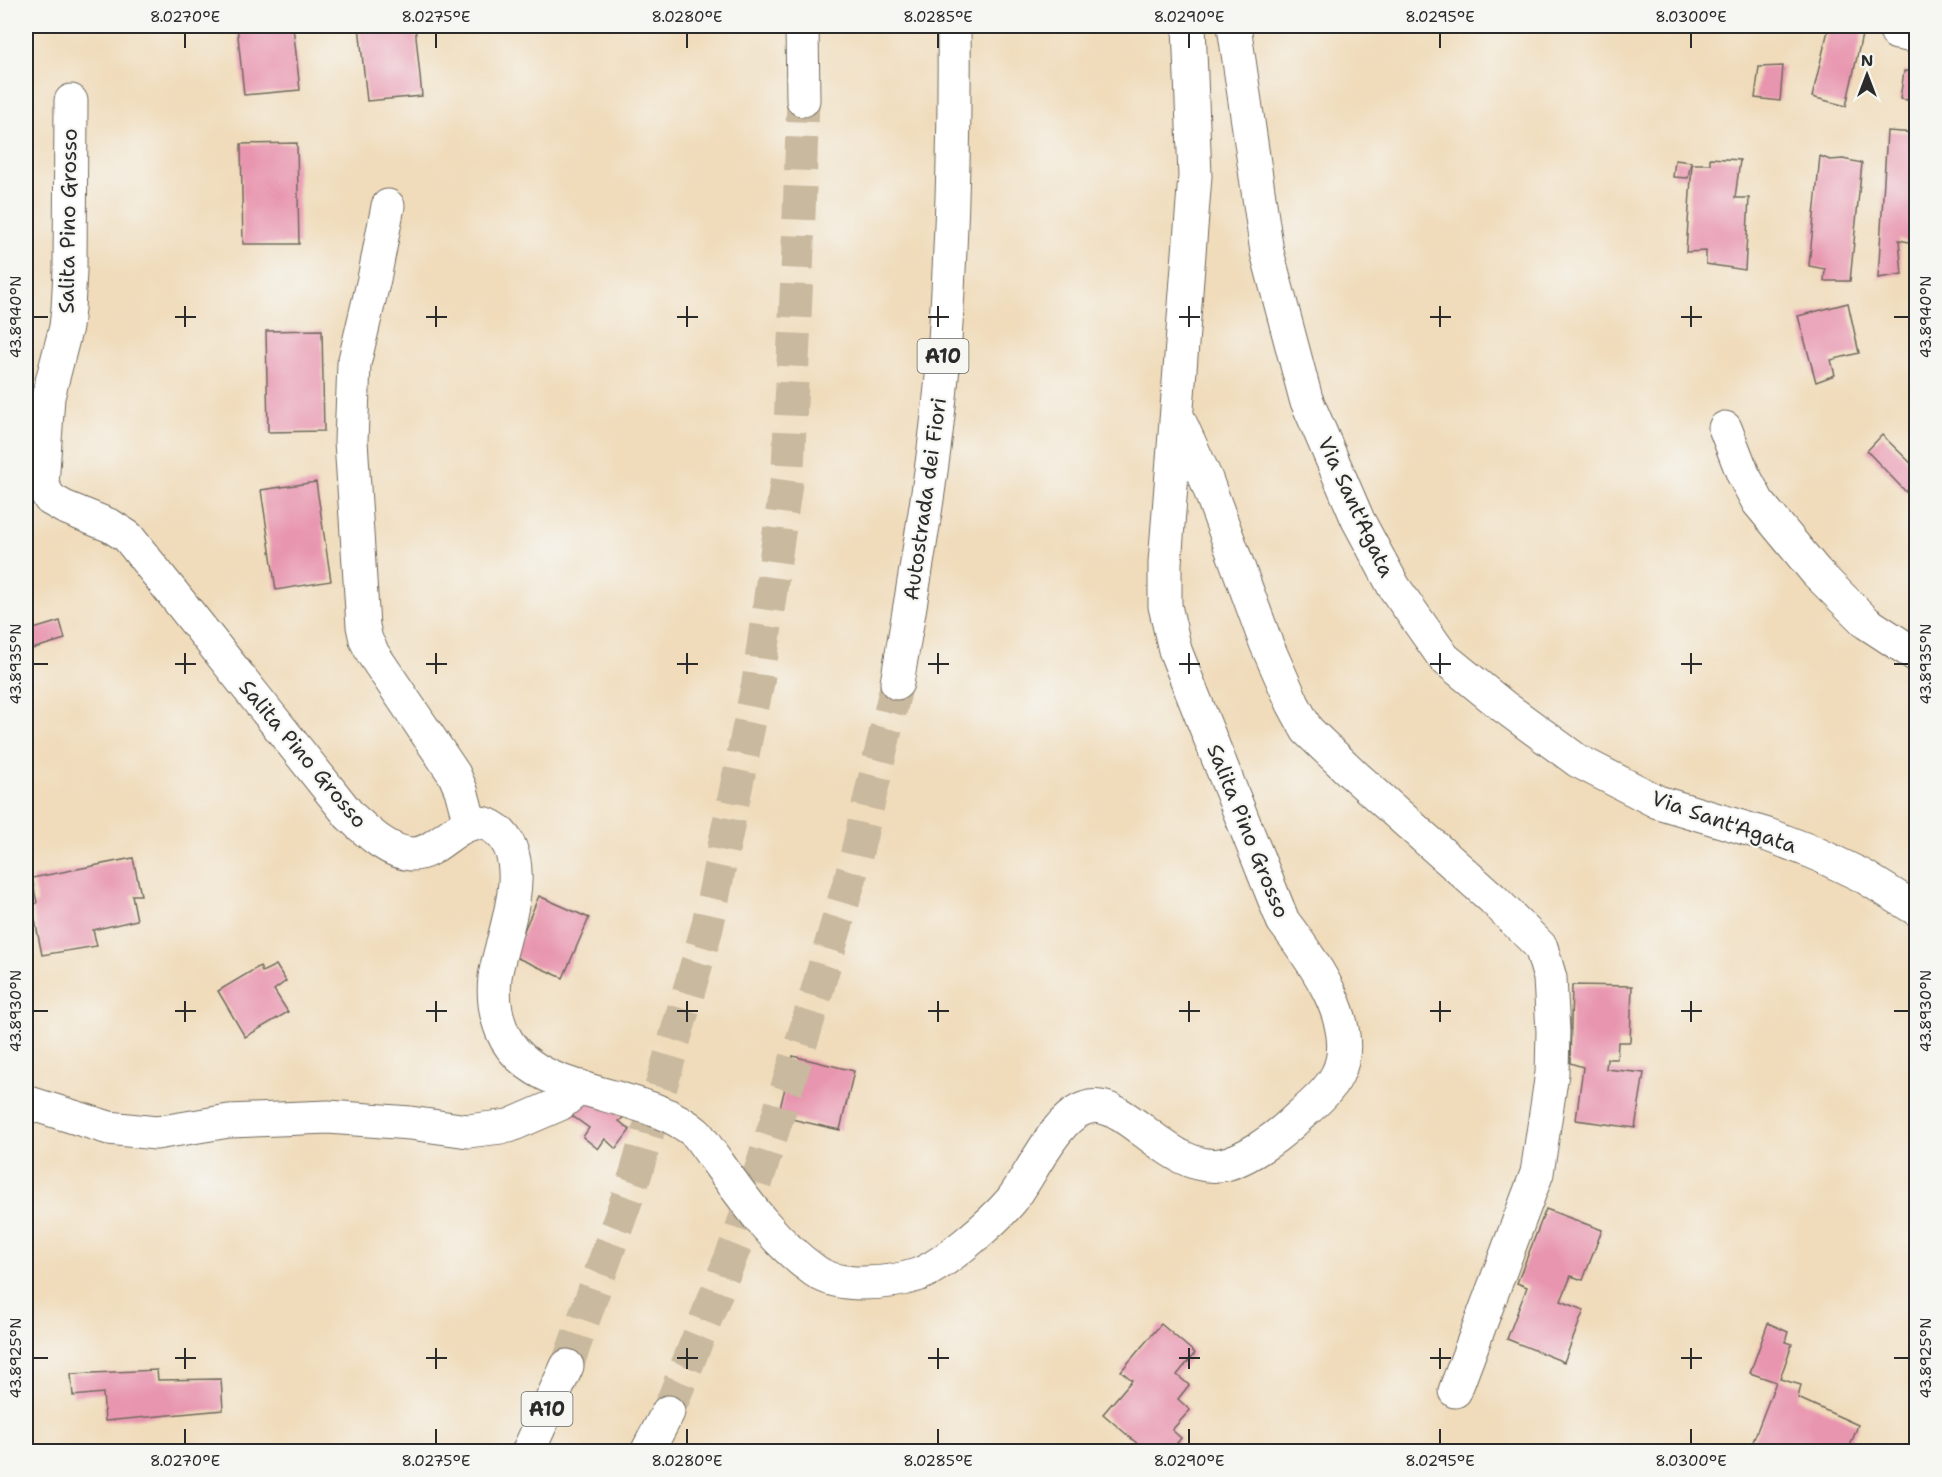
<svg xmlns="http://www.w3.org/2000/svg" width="1942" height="1477" font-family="'Shantell Sans',sans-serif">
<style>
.building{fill:#e895af}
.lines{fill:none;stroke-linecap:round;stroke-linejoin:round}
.highway-tunnel{stroke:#c9b99e;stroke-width:33;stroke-dasharray:33 16;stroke-linecap:butt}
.street-casing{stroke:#70695d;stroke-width:35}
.secondary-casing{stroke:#70695d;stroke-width:35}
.highway-casing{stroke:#70695d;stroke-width:35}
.street{stroke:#fff;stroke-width:33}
.secondary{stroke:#fff;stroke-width:33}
.highway{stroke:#fff;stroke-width:33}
.ticks{fill:none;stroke:#2b2b2b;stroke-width:2}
.labels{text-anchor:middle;stroke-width:4.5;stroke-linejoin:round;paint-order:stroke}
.shield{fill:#f6f6f2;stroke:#686867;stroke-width:1.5}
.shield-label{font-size:20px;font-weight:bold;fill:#2b2b2b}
.street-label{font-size:21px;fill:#2b2b2b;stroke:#f6f6f2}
.neatline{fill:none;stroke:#2b2b2b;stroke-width:2}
.ticks-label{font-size:15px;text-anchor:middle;fill:#2b2b2b}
</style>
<rect width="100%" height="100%" fill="#f6f6f2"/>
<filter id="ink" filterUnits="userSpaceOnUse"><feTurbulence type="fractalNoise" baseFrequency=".0167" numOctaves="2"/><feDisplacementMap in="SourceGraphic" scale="12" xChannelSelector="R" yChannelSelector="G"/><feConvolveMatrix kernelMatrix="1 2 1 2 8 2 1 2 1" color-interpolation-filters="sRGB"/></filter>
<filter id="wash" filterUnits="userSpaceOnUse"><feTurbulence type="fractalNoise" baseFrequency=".008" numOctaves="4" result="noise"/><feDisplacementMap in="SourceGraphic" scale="24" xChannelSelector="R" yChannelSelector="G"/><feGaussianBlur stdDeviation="1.35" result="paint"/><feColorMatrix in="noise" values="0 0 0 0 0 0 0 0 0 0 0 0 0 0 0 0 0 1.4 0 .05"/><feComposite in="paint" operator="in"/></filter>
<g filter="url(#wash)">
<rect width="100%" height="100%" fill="#f0dcbb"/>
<g id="blocks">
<g class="building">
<path d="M237 26H293L300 90 244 95Z"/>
<path d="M359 26H415L422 96 367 101Z"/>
<path d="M1829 26H1864L1846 106 1812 97Z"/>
<path d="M1783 66 1780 101 1755 98 1759 67Z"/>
<path d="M1904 71 1916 72V101L1900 99Z"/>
<path d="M26 81H30L31 137H26Z"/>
<path d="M1887 131 1916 133 1912 146H1916V234L1914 233V243L1899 240 1902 274 1878 278Z"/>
<path d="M297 143 299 244H243L241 144Z"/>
<path d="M1820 156 1830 160 1843 159 1862 163 1850 281H1824L1825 269 1809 266Z"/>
<path d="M1710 158 1740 160 1735 198H1749L1745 270 1706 264V251L1686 252 1692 164H1710Z"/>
<path d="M1675 160 1691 162 1688 178 1673 177Z"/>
<path d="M1848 303 1859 353 1831 360 1835 375 1816 382 1798 316Z"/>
<path d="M322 330 324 431 268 432 266 331Z"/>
<path d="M1882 435 1916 468V481L1906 492 1867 451Z"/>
<path d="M316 482 331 581 276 590 261 490Z"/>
<path d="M60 621 65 639 32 649 27 631Z"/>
<path d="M133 858 141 895H132L137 920 93 930 97 946 42 955 32 905 37 903 32 878Z"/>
<path d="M539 896 589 918 563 978 513 956Z"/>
<path d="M276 965 286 981 274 990 288 1012 245 1037 218 991 260 966 262 972Z"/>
<path d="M1572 985 1632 986 1630 1042H1618L1617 1059H1607L1606 1069 1644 1073 1635 1128 1576 1120 1583 1067 1570 1063Z"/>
<path d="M793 1056 854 1071 840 1130 778 1116Z"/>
<path d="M595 1096 623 1118 619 1121 630 1130 616 1149 605 1139 598 1149 583 1137 589 1128 571 1115Z"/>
<path d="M1546 1209 1602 1230 1583 1280 1571 1276 1561 1301 1584 1310 1564 1362 1507 1339 1527 1287 1517 1283Z"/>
<path d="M1768 1323 1788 1332 1785 1342 1792 1344 1780 1379 1801 1385 1798 1398 1858 1425 1848 1452H1789L1780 1448 1778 1452H1749L1776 1382 1750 1373Z"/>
<path d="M1161 1324 1195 1353 1177 1375 1189 1385 1178 1399 1190 1410 1172 1430 1181 1438 1170 1452H1147L1103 1414 1132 1380 1121 1371Z"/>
<path d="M157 1370 158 1380 221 1379 223 1410 105 1421 103 1393 73 1396 71 1374Z"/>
</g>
</g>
</g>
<g filter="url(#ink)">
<use href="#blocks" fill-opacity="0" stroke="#70695d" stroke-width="1.5"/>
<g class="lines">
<g class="highway-tunnel">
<path d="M567 1366 636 1173 707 928 758 682 788 469 797 274 803 100"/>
<path d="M668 1412 739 1237 806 1028 853 869 897 683"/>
</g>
<g class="street-casing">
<g id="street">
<path d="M1894 26 1897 33 1908 35 1916 32"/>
<path d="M71 101 70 270 68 309 66 327 48 397 42 485 50 499 64 507 111 526 128 537 350 816C367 831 387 852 411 854 441 856 464 804 497 830 536 862 501 937 495 977 493 995 495 1014 502 1031 531 1101 643 1086 697 1134 733 1182 765 1236 815 1271 829 1281 846 1283 862 1283 881 1283 899 1281 917 1275 943 1266 993 1222 1011 1201 1031 1176 1055 1117 1086 1108 1125 1095 1167 1172 1220 1165 1243 1162 1276 1138 1293 1122 1308 1108 1328 1093 1337 1075 1362 1026 1311 958 1283 921L1175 650 1165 606V563L1195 176 1189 26"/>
<path d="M388 206 374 279 354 364 351 441 363 626 366 640 373 654 454 774 461 790 470 824"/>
<path d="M1178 418 1206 479 1266 643 1293 704 1307 730 1353 774 1493 899 1541 947 1550 978 1553 1032 1552 1073 1537 1173 1455 1391"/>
<path d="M1725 428 1743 474 1758 502 1816 572 1867 623 1916 655"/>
<path d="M26 1102 109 1128 156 1133 229 1121 328 1117 410 1123 468 1131 509 1126 560 1104 581 1087"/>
</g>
</g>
<g class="secondary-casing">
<path id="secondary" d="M1234 26 1267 252 1306 399 1358 520 1394 587 1444 658 1503 706 1578 761 1658 802 1768 835 1815 853 1863 876 1916 909"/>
</g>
<g class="highway-casing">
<g id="highway">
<path d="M802 26 803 100"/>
<path d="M897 683C916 569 937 455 945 340 952 235 955 130 954 26"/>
<path d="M528 1452 567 1366"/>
<path d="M647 1452 668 1412"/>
</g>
</g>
<use href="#street" class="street"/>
<use href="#secondary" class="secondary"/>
<use href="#highway" class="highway"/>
</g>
</g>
<path class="ticks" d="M185 33V48M436 33V48M687 33V48M938 33V48M1189 33V48M1440 33V48M1691 33V48M185 306V327M436 306V327M687 306V327M938 306V327M1189 306V327M1440 306V327M1691 306V327M33 317H48M175 317H196M426 317H447M677 317H698M928 317H949M1179 317H1200M1430 317H1451M1681 317H1702M1894 317H1909M185 653V674M436 653V674M687 653V674M938 653V674M1189 653V674M1440 653V674M1691 653V674M33 664H48M175 664H196M426 664H447M677 664H698M928 664H949M1179 664H1200M1430 664H1451M1681 664H1702M1894 664H1909M185 1001V1022M436 1001V1022M687 1001V1022M938 1001V1022M1189 1001V1022M1440 1001V1022M1691 1001V1022M33 1011H48M175 1011H196M426 1011H447M677 1011H698M928 1011H949M1179 1011H1200M1430 1011H1451M1681 1011H1702M1894 1011H1909M185 1348V1369M436 1348V1369M687 1348V1369M938 1348V1369M1189 1348V1369M1440 1348V1369M1691 1348V1369M33 1358H48M175 1358H196M426 1358H447M677 1358H698M928 1358H949M1179 1358H1200M1430 1358H1451M1681 1358H1702M1894 1358H1909M185 1429V1444M436 1429V1444M687 1429V1444M938 1429V1444M1189 1429V1444M1440 1429V1444M1691 1429V1444"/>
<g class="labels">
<g class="shield">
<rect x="917.5" y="339" width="51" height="34" rx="4.5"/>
<rect x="521.5" y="1392" width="51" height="34" rx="4.5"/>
</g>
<g class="shield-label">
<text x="943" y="363">A10</text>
<text x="547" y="1416">A10</text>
</g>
<g class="street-label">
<text transform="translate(68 221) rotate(-89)" y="7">Salita Pino Grosso</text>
<text transform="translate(925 499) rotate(-82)" y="7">Autostrada dei Fiori</text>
<text transform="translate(1356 507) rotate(65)" y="7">Via Sant'Agata</text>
<text transform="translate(303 754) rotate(50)" y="7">Salita Pino Grosso</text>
<text transform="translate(1724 822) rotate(19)" y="7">Via Sant'Agata</text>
<text transform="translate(1248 831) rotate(68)" y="7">Salita Pino Grosso</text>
</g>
</g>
<rect width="1942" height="1477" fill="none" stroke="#f6f6f2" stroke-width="66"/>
<g transform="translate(1867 75)" stroke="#f6f6f2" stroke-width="4.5" paint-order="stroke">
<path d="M0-4.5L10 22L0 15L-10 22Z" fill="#2b2b2b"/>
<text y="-9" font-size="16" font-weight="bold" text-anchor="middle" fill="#2b2b2b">N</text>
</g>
<rect x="33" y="33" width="1876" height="1411" class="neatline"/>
<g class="ticks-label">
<text x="185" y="22">8.0270°E</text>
<text x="436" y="22">8.0275°E</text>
<text x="687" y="22">8.0280°E</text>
<text x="938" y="22">8.0285°E</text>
<text x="1189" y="22">8.0290°E</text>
<text x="1440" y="22">8.0295°E</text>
<text x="1691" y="22">8.0300°E</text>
<text transform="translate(16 317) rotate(-90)" y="5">43.8940°N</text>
<text transform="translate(1926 317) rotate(-90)" y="5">43.8940°N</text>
<text transform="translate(16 664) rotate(-90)" y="5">43.8935°N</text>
<text transform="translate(1926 664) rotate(-90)" y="5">43.8935°N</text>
<text transform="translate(16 1011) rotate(-90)" y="5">43.8930°N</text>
<text transform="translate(1926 1011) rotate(-90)" y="5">43.8930°N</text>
<text transform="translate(16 1358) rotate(-90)" y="5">43.8925°N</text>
<text transform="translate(1926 1358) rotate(-90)" y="5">43.8925°N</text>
<text x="185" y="1466">8.0270°E</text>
<text x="436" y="1466">8.0275°E</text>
<text x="687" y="1466">8.0280°E</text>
<text x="938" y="1466">8.0285°E</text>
<text x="1189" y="1466">8.0290°E</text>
<text x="1440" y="1466">8.0295°E</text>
<text x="1691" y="1466">8.0300°E</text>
</g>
</svg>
